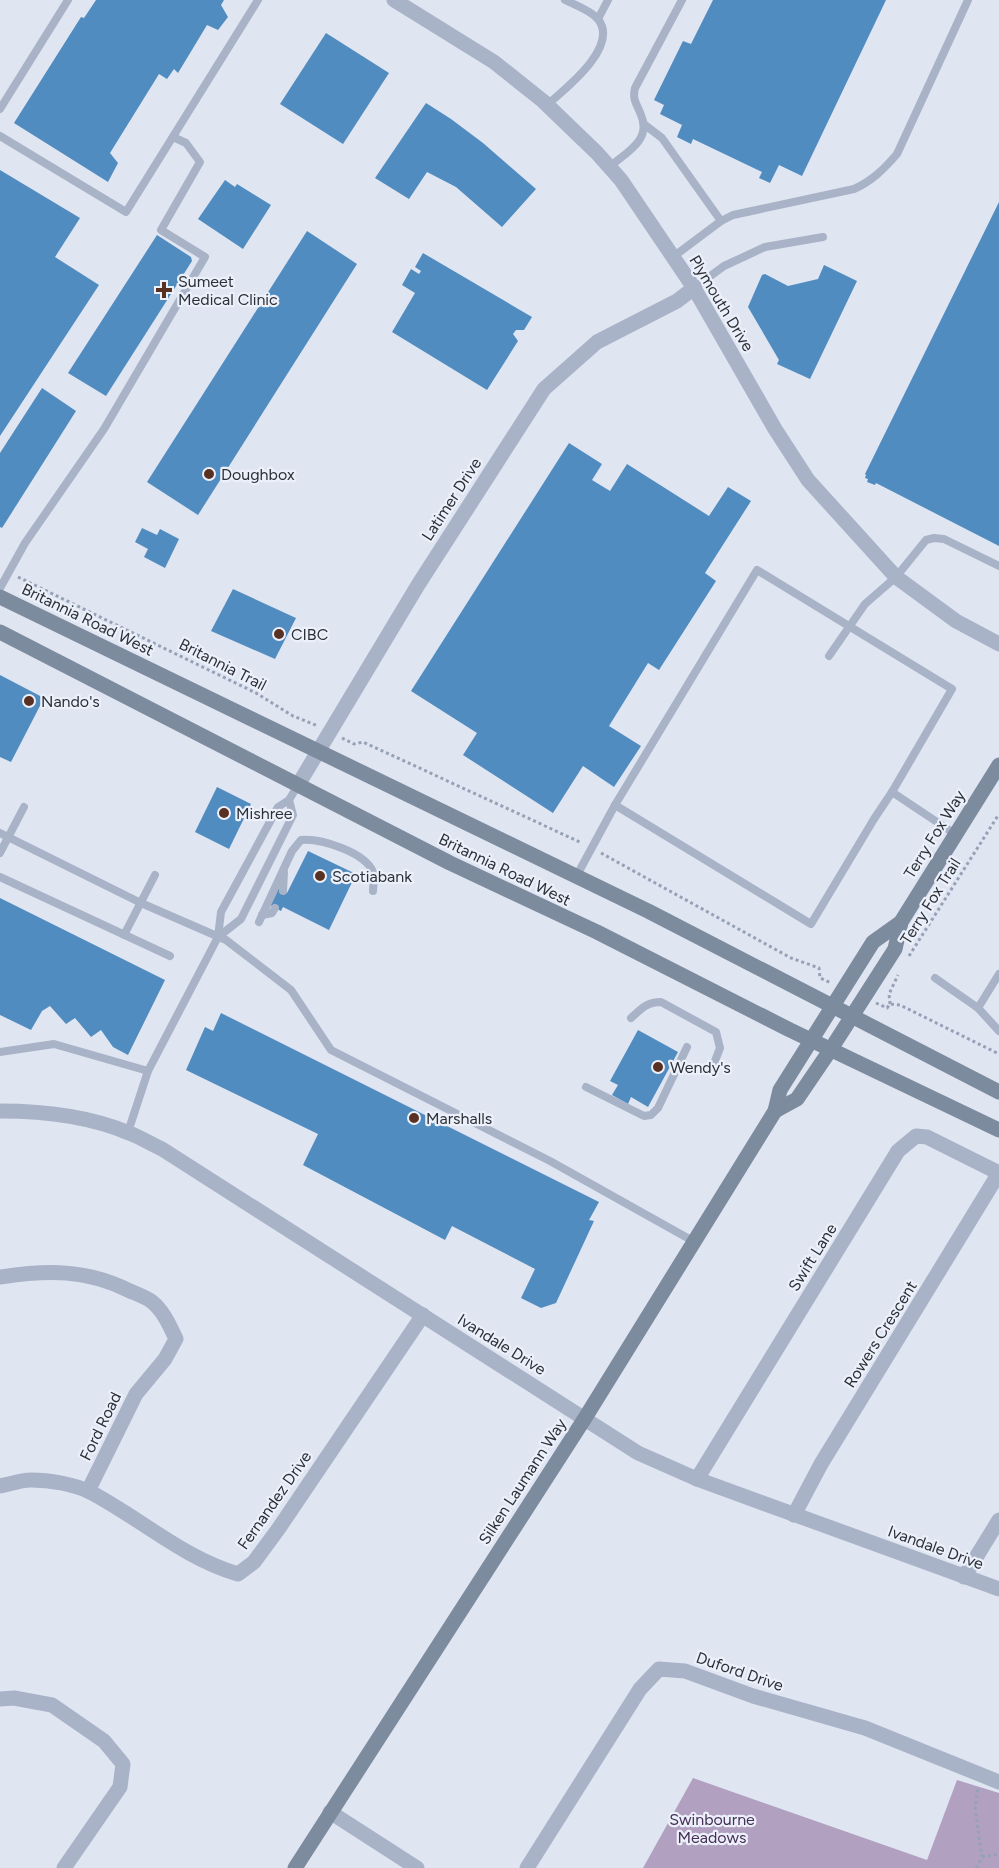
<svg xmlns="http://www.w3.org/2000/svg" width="999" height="1868" font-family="Figtree,sans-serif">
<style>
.green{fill:#b2a0c1}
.building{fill:#508cc0}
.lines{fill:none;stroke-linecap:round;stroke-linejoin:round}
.path{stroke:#96a1b6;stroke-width:3;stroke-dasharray:3 3;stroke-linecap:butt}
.lane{stroke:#a9b3c7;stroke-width:8}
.street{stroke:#a9b3c7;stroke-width:15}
.secondary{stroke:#7d8b9e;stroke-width:15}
.poi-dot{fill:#583122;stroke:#ecf0fa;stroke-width:2}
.labels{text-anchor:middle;stroke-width:4.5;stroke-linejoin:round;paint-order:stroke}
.poi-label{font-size:16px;fill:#2b3138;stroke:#ecf0fa;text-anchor:start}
.street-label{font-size:16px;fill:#2b3138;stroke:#ecf0fa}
.park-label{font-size:16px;fill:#463056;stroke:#ecf0fa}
</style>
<rect width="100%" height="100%" fill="#e0e5f2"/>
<path class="green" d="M693 1778 927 1860 957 1780 999 1793V1868H643Z"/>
<g class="building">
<path d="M96 0H224L221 5 228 17 218 30 207 25 178 73 174 69 167 79 159 74 110 153 118 163 108 182 14 123 81 17 84 18Z"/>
<path d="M713 0H886L802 176 779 165 770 183 759 178 762 172 693 139 691 144 677 137 682 125 660 114 664 105 654 100 683 41 691 44Z"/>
<path d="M326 33 389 73 343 144 280 104Z"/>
<path d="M426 103 451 119 483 143 536 189 502 227 456 187 427 172 409 199 375 178Z"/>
<path d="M0 170 80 218 55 257 99 285 0 436Z"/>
<path d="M225 180 235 187 237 184 271 205 243 249 198 219Z"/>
<path d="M999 202V546L876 483 875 485 867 482 868 479 865 478 866 475 865 474Z"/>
<path d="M307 231 357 264 198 515 147 482Z"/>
<path d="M157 235 191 257 192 261 106 396 68 373Z"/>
<path d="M423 253 532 317 524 330H516L513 334 518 341 487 390 392 332 415 293 402 285 411 269 419 274 421 271 415 267Z"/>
<path d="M824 265 857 281 810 379 777 364 779 360 748 307 762 275 765 274 788 286 818 279Z"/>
<path d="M42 388 76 411 2 528 0 527V453Z"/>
<path d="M569 443 602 464 592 480 610 491 627 464 709 516 728 487 751 501 705 573 716 581 659 670 648 663 609 726 641 746 614 787 583 766 553 813 463 755 477 733 411 691Z"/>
<path d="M142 528 157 535 160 529 179 539 165 568 144 557 148 549 135 542Z"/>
<path d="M233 589 296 618 275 659 211 631Z"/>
<path d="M0 675 44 698 11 762 0 757Z"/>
<path d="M217 787 251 804 229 849 195 832Z"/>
<path d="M308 851 356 874 329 930 283 907 281 911 270 905 278 888 287 893Z"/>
<path d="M0 898 165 980 128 1055 113 1047 101 1030 91 1037 75 1018 66 1024 50 1006 42 1011 31 1030 0 1015Z"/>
<path d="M221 1013 599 1202 589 1220 594 1221 556 1303 541 1308 521 1298 535 1269 452 1226 445 1240 303 1165 318 1134 186 1070 205 1027 213 1031Z"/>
<path d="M638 1030 678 1052 648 1107 631 1097 628 1104 612 1095 618 1085 610 1081Z"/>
</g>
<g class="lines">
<g class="path">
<path d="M18 577 256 693 293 716 318 726"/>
<path d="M342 738 354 744 363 742 582 843"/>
<path d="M601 853 791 958 819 968 820 978 831 983"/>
<path d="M909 956 999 814"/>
<path d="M876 1003 887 1008 890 1004 900 1005 999 1054"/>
<path d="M890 1004 889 994 898 975"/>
<path d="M982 1857 999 1854"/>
<path d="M976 1868 982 1857 975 1808 978 1788"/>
</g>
<g class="lane">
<path d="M598 19 608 0"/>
<path d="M547 105C565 89 620 47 598 19 590 10 575 5 565 0"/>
<path d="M0 109 68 0"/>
<path d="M645 125 662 138 721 221"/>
<path d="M0 136 126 212 258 0"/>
<path d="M609 167C626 153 652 140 641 115 637 104 632 100 635 88L682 0"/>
<path d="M673 257 721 221 733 215 854 189C872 181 884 169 897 154L968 0"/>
<path d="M694 288 724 266 765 247 823 237"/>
<path d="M757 570 952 689 892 792 874 819 811 924 615 805Z"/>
<path d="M0 588 25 543 104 429 205 257 161 230 200 162 186 143 173 137"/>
<path d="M829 656 865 604 896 577 926 540 934 538 944 539 999 566"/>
<path d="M892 792 955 834"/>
<path d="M0 833 141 903 226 940 291 990 331 1050 550 1161 693 1241"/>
<path d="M0 853 24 807"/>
<path d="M0 877 170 956"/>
<path d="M576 877 615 805"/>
<path d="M283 891 284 872"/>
<path d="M262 915 272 913 275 908"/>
<path d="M259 922 292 851 301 840C320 838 365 852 373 872 375 877 373 885 373 891"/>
<path d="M124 935 155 875"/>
<path d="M218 937 241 919 293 815 289 800"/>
<path d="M935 978 978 1008 999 1031"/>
<path d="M978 1008 999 974"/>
<path d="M631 1018C642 1008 647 1002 661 1002L716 1032 720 1048 715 1061"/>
<path d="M0 1052 54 1044 148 1071 128 1132"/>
<path d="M148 1071 218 937 221 912 278 807 289 800 298 785"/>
<path d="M586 1087 644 1116 651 1115 658 1108 687 1047"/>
</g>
<g class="street">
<path d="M394 0 494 62 543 101 597 153 621 180 694 288 775 429 808 480 896 577 956 621 999 644"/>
<path d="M298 785 418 585 544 389 597 342 677 301 694 288"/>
<path d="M0 1111C43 1111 89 1116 129 1133 140 1137 151 1144 162 1149L638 1453 697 1479 999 1589"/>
<path d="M0 1277C48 1270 86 1269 130 1291 137 1294 145 1297 151 1301 163 1310 170 1326 176 1339L165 1359 136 1394 88 1491"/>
<path d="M697 1479 898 1151 916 1136 927 1137 999 1173"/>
<path d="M0 1486C10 1484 21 1480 31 1480 49 1480 74 1484 90 1492 140 1518 183 1558 238 1574L254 1562 279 1528 423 1315"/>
<path d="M794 1515 821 1464 999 1173"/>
<path d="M964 1577 999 1520"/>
<path d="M0 1699 14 1698 52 1705 104 1741 123 1764 120 1787 64 1868"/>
<path d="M330 1812 417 1868"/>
<path d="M527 1868 640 1689 659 1669 685 1671 753 1696 865 1728 999 1782"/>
</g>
<g class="secondary">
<path d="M0 597 648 911 999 1092"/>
<path d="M0 632 450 863 597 932 790 1030 999 1130"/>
<path d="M775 1111 797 1099 831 1049 895 949 901 922 999 765"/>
<path d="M295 1868 585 1418 775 1111 780 1090 873 942 901 922"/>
</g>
</g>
<g class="poi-dot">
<path d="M161 281h6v6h6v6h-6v6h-6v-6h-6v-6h6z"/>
<circle cx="209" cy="474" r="6"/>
<circle cx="279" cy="634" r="6"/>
<circle cx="29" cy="701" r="6"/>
<circle cx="224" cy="813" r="6"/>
<circle cx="320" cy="876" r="6"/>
<circle cx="658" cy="1067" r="6"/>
<circle cx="414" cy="1118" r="6"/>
</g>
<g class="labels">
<g class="poi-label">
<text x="178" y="287">Sumeet<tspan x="178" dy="18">Medical Clinic</tspan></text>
<text x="221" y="480">Doughbox</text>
<text x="291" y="640">CIBC</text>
<text x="41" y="707">Nando's</text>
<text x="236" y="819">Mishree</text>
<text x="332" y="882">Scotiabank</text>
<text x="670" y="1073">Wendy's</text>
<text x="426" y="1124">Marshalls</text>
</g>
<g class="street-label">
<text transform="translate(722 303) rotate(59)" y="6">Plymouth Drive</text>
<text transform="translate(451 499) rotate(-57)" y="6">Latimer Drive</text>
<text transform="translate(88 619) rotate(26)" y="6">Britannia Road West</text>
<text transform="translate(223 664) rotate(27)" y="6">Britannia Trail</text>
<text transform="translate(934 834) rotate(-58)" y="6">Terry Fox Way</text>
<text transform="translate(505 869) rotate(26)" y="6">Britannia Road West</text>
<text transform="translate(930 901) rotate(-58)" y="6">Terry Fox Trail</text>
<text transform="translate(812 1257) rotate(-58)" y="6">Swift Lane</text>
<text transform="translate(880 1334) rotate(-58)" y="6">Rowers Crescent</text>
<text transform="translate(502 1344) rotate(32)" y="6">Ivandale Drive</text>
<text transform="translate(100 1426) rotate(-64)" y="6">Ford Road</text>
<text transform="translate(522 1481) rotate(-57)" y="6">Silken Laumann Way</text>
<text transform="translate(274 1500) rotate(-55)" y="6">Fernandez Drive</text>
<text transform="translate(936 1547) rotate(20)" y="6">Ivandale Drive</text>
<text transform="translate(740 1671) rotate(19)" y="6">Duford Drive</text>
</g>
<g class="park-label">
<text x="712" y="1825">Swinbourne<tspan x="712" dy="18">Meadows</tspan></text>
</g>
</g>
</svg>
